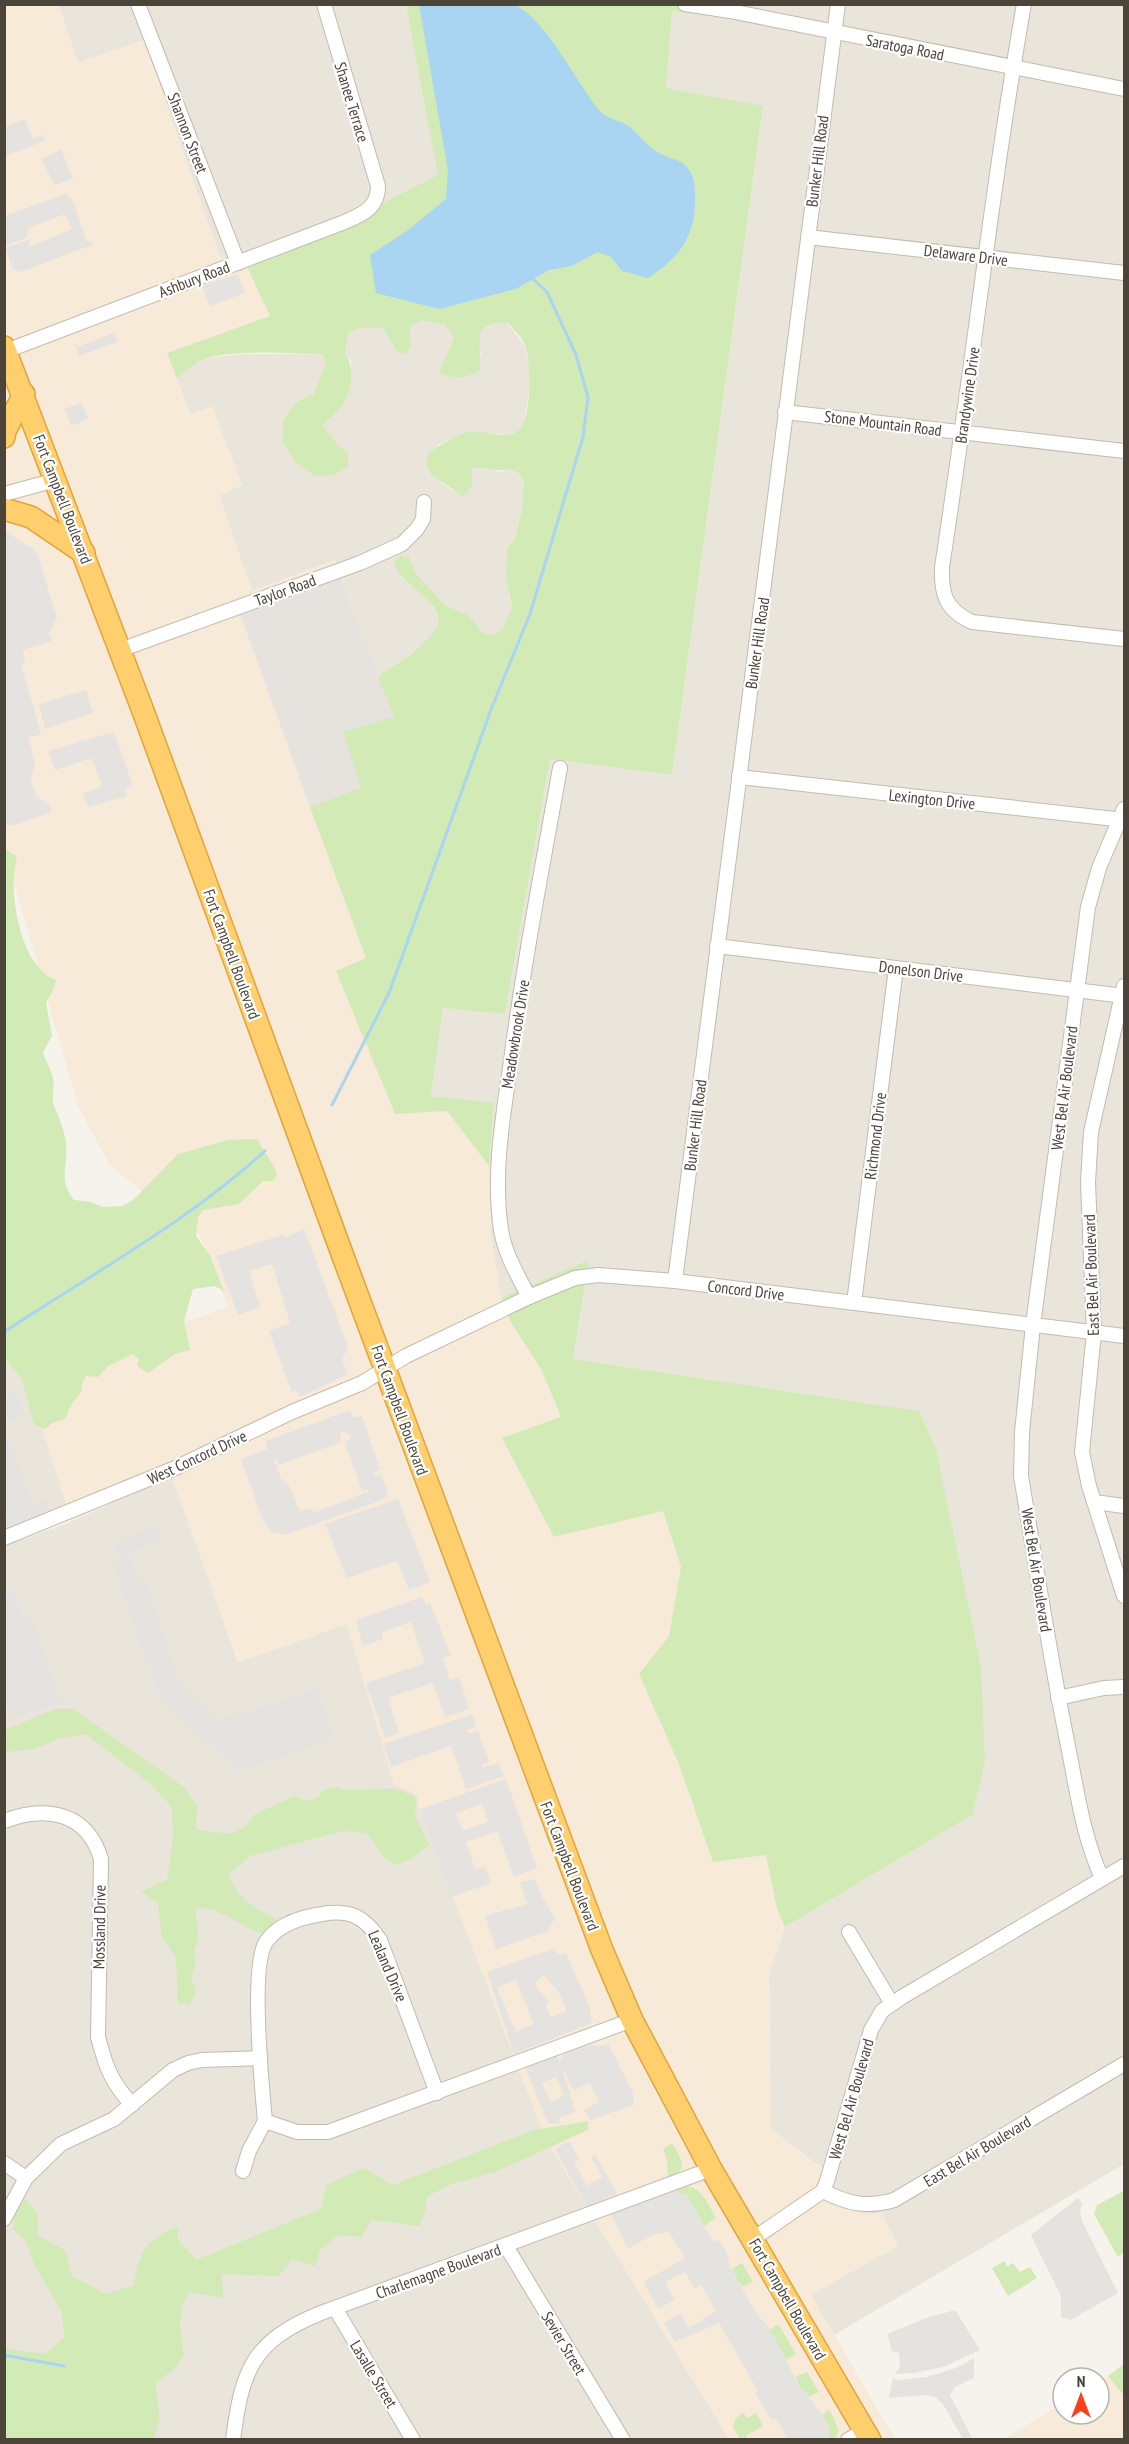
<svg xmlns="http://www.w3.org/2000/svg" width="1129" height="2444" font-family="'PT Sans Narrow',sans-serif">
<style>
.residential{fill:#eae5da}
.commercial{fill:#f7ead8}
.industrial{fill:#e6e2dd}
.green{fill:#d2eab5}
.parking{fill:#e5e3e0;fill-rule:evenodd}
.water{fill:#a9d4f2}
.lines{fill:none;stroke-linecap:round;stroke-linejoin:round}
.stream{stroke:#a9d4f2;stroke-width:3}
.minor-casing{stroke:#c2bbae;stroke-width:16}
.highway-casing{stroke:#e0a43c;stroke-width:24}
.minor{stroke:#fff;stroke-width:14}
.highway{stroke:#ffcf6e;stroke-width:21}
.labels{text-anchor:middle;stroke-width:4.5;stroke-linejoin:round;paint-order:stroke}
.street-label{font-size:16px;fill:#4b4439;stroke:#fff}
</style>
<rect width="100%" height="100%" fill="#f6f3ec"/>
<g class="residential">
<path d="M739 4 1124 5V2164L834 2335 811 2295 897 2246 881 2213 867 2214 830 2204 815 2186 825 2171 771 2129 769 1973 785 1927 972 1815 919 1411 573 1359 589 1261 501 1298 491 1235 489 1166 494 1104 431 1096 443 1008 505 1014 550 759 672 775 763 107 666 88 672 10 737 19Z"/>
<path d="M59 5H406L439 175 392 198 347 229 246 265 220 257 144 41 78 63Z"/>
<path d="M422 319 445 325 454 338 482 357 477 342 483 328 492 322 507 323 525 346 529 370V391L524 425 518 432 508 435 468 432 437 445 431 475 453 491 472 486V468L483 467 501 472 510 469 518 473 524 481 522 510 515 538 507 548 509 597 512 608 503 628 494 636 484 634 468 615 445 605 429 590 417 575 409 557 402 577 430 603 439 618 438 628 428 641 378 677 335 560 252 591 219 495 242 485 212 407 190 415 177 379 190 367 208 358 240 354H322L326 363 322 376 314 394 296 402 283 420 282 440 339 446 323 426 341 406 351 381V362L345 351 349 333 360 328H383L397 352 411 345 410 327Z"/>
<path d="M4 1214 34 1403 68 1509 4 1535Z"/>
<path d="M172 1476 238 1662 347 1624 394 1784 413 1791 546 2140 729 2439H5L4 1546 63 1525Z"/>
</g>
<g class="commercial">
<path d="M5 5H59L78 63 144 40 220 257 246 265 270 316 167 353 190 415 212 406 242 484 219 496 252 591 335 560 340 575 239 611 366 958 337 971 395 1114 447 1111 489 1166 491 1235 501 1298 510 1321 541 1369 561 1418 502 1439 663 1511 681 1567 669 1636 639 1674 680 1767 713 1862 766 1855 777 1909 785 1927 769 1973 771 2129 825 2172 815 2186 830 2204 867 2214 881 2213 898 2245 811 2295 895 2439H729L546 2140 413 1792 394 1785 347 1624 239 1662 171 1476 72 1520 34 1403 188 1321 228 1307 200 1236 110 1166 78 1106 5 851Z"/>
<path d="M1108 2376 1124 2396V2439L1002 2440 1063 2403V2414H1099V2382Z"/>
</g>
<path class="industrial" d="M340 575 394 717 361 787 310 807 239 611Z"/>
<g class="green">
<path d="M406 5H739L737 19 672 11 666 88 763 106 672 775 550 759 505 1014 443 1008 431 1096 494 1103 489 1166 447 1111 395 1114 336 971 366 958 310 807 361 787 343 732 394 717 378 677C392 666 445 636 438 616 434 604 422 596 414 588 405 580 397 573 394 562L400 556 409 557 417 575 445 605 468 615 484 634 494 635 503 628 512 608 506 579 507 548 515 538 522 510 524 481 518 473 510 469C497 473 486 466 472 468V486L463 496 431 475 427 464 428 454C435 447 459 434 468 432 483 429 500 439 515 433 533 426 531 362 525 345 521 336 514 330 508 323 467 320 484 347 479 372L459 378 439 374 454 338 445 325 422 320 410 327 411 345 406 354 397 352 383 328H360L349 333 345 351C354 367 354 389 342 405 337 412 329 418 323 426L339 446 348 453V467L334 475 316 476 296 463 282 441 283 420 296 402 314 394 326 363 322 354C290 354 238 349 208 358 195 362 186 371 177 379L167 353 270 316 246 265 347 229 392 198 438 175Z"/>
<path d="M5 849 17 857C7 890 20 968 56 980L53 990 46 1002 52 1036 43 1052C45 1060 51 1069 53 1078 55 1087 51 1097 54 1106 59 1118 64 1129 66 1142 69 1166 57 1179 74 1200L91 1202 103 1207 122 1206 133 1200 178 1154 228 1140 258 1139C262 1152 273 1160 277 1174L273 1181H263L239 1204 203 1210 198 1217 196 1236 210 1256 224 1291 215 1286 193 1289 184 1321 190 1350 175 1354 148 1373 137 1366 139 1359 133 1354 108 1366 98 1377 86 1376 82 1384 81 1392 71 1405 65 1419 52 1423 45 1429 34 1424 21 1377 5 1359Z"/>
<path d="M589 1260 573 1359 919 1411 936 1449 981 1667 985 1762 972 1815 785 1927 777 1909 766 1855 713 1862 680 1767 639 1674 669 1636 681 1567 663 1511 554 1537 502 1438 561 1417 541 1369 510 1321 501 1298Z"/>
<path d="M55 1709H73L184 1787 197 1806 196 1830 232 1834 246 1826 255 1814 295 1796 306 1801 317 1798 323 1790 335 1787 345 1790 395 1789 417 1797 415 1816 429 1845 411 1859 397 1865C376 1855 381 1849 367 1833L343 1831 250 1856 228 1875C240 1900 252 1908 277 1919L263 1934C239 1926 222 1907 195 1908L199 1938 194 1952 196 1964 191 1978 196 1991 190 2004 178 2003 176 1957 162 1938 158 1904 141 1891 167 1880 173 1838 172 1807 150 1784 86 1734 60 1738 35 1749 5 1752V1730Z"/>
<path d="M588 2121V2130L495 2172 452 2184 426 2197V2209L420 2226 372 2220 361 2237 338 2235 320 2250 315 2266 292 2259 279 2276 222 2274 223 2298 189 2292C176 2315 180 2331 184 2356L173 2370 155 2383 160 2419 154 2439H5L4 2348 45 2354 65 2337 61 2311 34 2265 26 2241 13 2229 15 2212 25 2199 38 2214V2236L65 2250 72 2276 106 2294 134 2285C139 2253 146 2238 178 2227L177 2238 196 2260 321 2209 326 2185 363 2168 393 2185 534 2130Z"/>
<path d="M672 2143C682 2158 689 2171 668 2180L667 2159 663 2149Z"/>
<path d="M686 2186C702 2187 709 2206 716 2218L704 2226 686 2194H680L677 2190Z"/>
<path d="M1124 2191V2252L1118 2257 1094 2214 1097 2205Z"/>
<path d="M1004 2261 1007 2266 1013 2263 1020 2272 1030 2267 1037 2278 1008 2296 992 2268Z"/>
<path d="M742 2263 753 2282 742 2287 731 2269Z"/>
<path d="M778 2324 796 2354 786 2360 770 2330Z"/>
<path d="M1124 2364V2396L1108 2376Z"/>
<path d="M807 2372 819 2392 809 2397 798 2384 796 2376Z"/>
<path d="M829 2409 839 2430 835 2439H829V2427L823 2415Z"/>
<path d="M743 2413 748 2418 756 2413 763 2426 746 2436 747 2439H740L733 2427 736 2418Z"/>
</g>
<g class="parking">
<path d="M25 119 32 139 43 135 45 141 5 156V127Z"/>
<path d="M61 149 73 179 54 185 42 159Z"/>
<path d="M65 194 73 200 86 240 94 244 21 272 12 269 6 248 30 239 29 247 72 229 65 214 29 228 26 238 5 246V216Z"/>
<path d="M238 274 245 293 210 306 202 286Z"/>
<path d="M114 333 117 342 79 356 75 344 80 346Z"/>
<path d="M82 403 88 419 71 426 64 409Z"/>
<path d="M5 531 33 549 38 557 57 618 49 633 52 641 23 650 25 662 21 664 41 734 28 738 35 763 31 779 36 796 49 805 52 812 15 825H5Z"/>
<path d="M86 690 93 713 45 729 39 704Z"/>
<path d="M114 732 133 786 125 789 127 796 88 807 83 794 102 786 92 758 55 770 48 751Z"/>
<path d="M304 1229 348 1347 342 1360 348 1374 300 1397 296 1390 292 1392 269 1331 290 1323 272 1264 249 1271 260 1307 238 1315 216 1256 283 1235 285 1238Z"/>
<path d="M16 1392 25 1414 5 1422V1397Z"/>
<path d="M350 1410 353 1417 362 1416 380 1469 373 1474 376 1476 381 1474 388 1493 384 1499 285 1535 272 1532 264 1523 241 1459 267 1449 266 1441ZM340 1432H346L351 1436 350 1440 345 1442 362 1491 368 1489 370 1491 313 1513 311 1508 300 1511 288 1484 281 1479 274 1459H277L279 1465 341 1442Z"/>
<path d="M5 1431 33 1505 48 1500 51 1516 5 1535V1518L7 1516 5 1508Z"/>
<path d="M398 1499 430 1582 409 1590 397 1561 347 1578 325 1524Z"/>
<path d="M160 1526 164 1541 129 1553 136 1579 145 1577 179 1685 218 1720 317 1689 334 1738 237 1771 159 1695 112 1562 119 1560 114 1542Z"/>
<path d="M12 1591 14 1592 23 1619 31 1617 61 1701 13 1718 10 1710 4 1712 5 1594Z"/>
<path d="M422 1597 426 1604 430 1603 451 1655 443 1658 450 1680 459 1677 469 1709 445 1717 433 1683 388 1698 399 1733 385 1738 366 1683 425 1663 411 1622 382 1632 383 1639 363 1646 356 1620Z"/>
<path d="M472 1714 476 1727 468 1730 469 1733 478 1731 489 1762 482 1765V1768L499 1763 504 1776 466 1789 451 1746 391 1767 383 1744Z"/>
<path d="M506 1779 537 1868 514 1877 497 1831 466 1842 475 1869 485 1866 491 1883 451 1897 420 1809ZM482 1804 488 1822 462 1831 456 1813Z"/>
<path d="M535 1879 541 1895 555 1918 548 1931 496 1949 485 1916 527 1904 520 1882Z"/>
<path d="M555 1948 557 1954 566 1953 590 2008 592 2023 514 2054 487 1972ZM544 1975 560 1994 567 2011 551 2017 546 2006 549 2002 534 1984ZM516 1980 534 2024 516 2032 497 1988Z"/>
<path d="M592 2044 598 2047 608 2044 633 2093 634 2105 590 2120 584 2110 599 2102 590 2083 574 2090 560 2063 576 2112 559 2117 560 2123 548 2124 525 2066 556 2055 560 2062 563 2054ZM556 2077 564 2095 551 2102 542 2083Z"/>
<path d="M569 2141 579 2159 574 2162 587 2186 603 2177 591 2157 595 2155 617 2194 587 2207 555 2149Z"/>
<path d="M677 2190 680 2194H686L713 2242 718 2240 725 2248 731 2269 755 2311 770 2330 798 2384 823 2415 829 2427V2439H788L776 2419H771L755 2393 758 2391 719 2323 675 2342 664 2323 680 2313 689 2328 716 2311 701 2285 694 2288 685 2272 665 2282 675 2300 658 2309 643 2282 685 2258 669 2232 652 2235 628 2249 610 2213Z"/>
<path d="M1078 2198 1083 2204 1080 2210 1082 2221 1118 2293 1070 2320 1061 2317V2296L1031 2235Z"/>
<path d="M955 2310 980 2350 943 2367 914 2373 895 2374 900 2367 899 2353 892 2351 887 2334 926 2318Z"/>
<path d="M974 2358V2378L955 2387 950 2395 972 2438 970 2439H963L943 2404 935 2397 925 2395 889 2398 893 2378 897 2380 927 2377 956 2368Z"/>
</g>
<path class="water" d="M513 4C546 18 575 81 599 110 606 119 621 120 630 127 639 135 647 146 657 152 665 157 679 159 686 166 694 174 695 186 695 196 696 235 681 257 648 278L622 271 611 257 597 252 572 266 549 270 516 289 439 309 376 293 370 255 407 231 446 199 448 170 419 5Z"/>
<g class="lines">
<g class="stream">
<path d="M332 1105 389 993 492 707 530 614 583 437 588 397 576 355 547 292 532 278"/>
<path d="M4 1332C93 1273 186 1223 265 1151"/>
<path d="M4 2355 64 2366"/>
</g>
<g class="minor-casing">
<g id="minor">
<path d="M138 4 238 263"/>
<path d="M685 4 730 11 1124 89"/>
<path d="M1024 4C991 191 971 380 942 567 941 595 946 610 972 622L1124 639"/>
<path d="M808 237 1124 273"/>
<path d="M6 351 342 223C361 215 378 209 378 186L324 4"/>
<path d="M785 412 1124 451"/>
<path d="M4 494 56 480"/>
<path d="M120 650 360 563 402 544 417 529 423 519 424 502"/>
<path d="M739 777 1124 820"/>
<path d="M717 946 1124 996"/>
<path d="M1124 986 1091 1132 1088 1182 1094 1333 1082 1452 1089 1486 1124 1596"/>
<path d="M675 1281 838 4"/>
<path d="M529 1297C518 1276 505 1254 501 1230 493 1175 502 1122 510 1068 523 967 542 868 560 768"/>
<path d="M854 1303 896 968"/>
<path d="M1094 1502 1124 1506"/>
<path d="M4 1538 173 1469 292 1412 362 1383 406 1356 529 1297 575 1278 598 1275 675 1281 1124 1336"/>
<path d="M1058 1698 1104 1688 1124 1687"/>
<path d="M4 1821C46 1805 87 1812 101 1859L98 2037C106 2068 111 2081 132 2105"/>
<path d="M1102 1878C1083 1837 1077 1791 1068 1746 1050 1657 1036 1566 1021 1476L1022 1432 1033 1325 1088 907 1099 868 1124 809"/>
<path d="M849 1932 892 2004"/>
<path d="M265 2121C262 2089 250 1965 266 1942 278 1924 302 1917 322 1914 350 1909 365 1917 380 1940L437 2093"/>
<path d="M265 2121 297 2132H328L632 2020"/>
<path d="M4 2163 26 2178"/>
<path d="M243 2171 249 2151 265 2121"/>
<path d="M823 2191C848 2204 867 2208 894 2200L1124 2064"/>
<path d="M4 2219 26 2178 61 2144 114 2119 173 2070 188 2063 202 2060 260 2058"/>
<path d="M753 2239 823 2191 827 2181 871 2030 882 2011 902 1997 1124 1866"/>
<path d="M506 2246 623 2440"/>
<path d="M335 2308 413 2440"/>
<path d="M233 2440C242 2370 252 2341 321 2313L711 2169"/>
<path d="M848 2440 865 2430"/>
</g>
</g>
<g class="highway-casing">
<g id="highway">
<path d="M4 347 143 711 344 1259 602 1950 632 2020 711 2169 870 2440"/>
<path d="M4 437 5 431 24 394"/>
<path d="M4 509 31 517 84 553"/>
</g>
</g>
<use href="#minor" class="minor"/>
<use href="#highway" class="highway"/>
</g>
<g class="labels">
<g class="street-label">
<text transform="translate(905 47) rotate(11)" y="6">Saratoga Road</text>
<text transform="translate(352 102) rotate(73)" y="6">Shanee Terrace</text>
<text transform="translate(188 133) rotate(69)" y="6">Shannon Street</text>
<text transform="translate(817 161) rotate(-83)" y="6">Bunker Hill Road</text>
<text transform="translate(966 255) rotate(7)" y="6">Delaware Drive</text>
<text transform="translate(194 279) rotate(-21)" y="6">Ashbury Road</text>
<text transform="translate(967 395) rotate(-82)" y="6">Brandywine Drive</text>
<text transform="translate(883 423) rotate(7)" y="6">Stone Mountain Road</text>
<text transform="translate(63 499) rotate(69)" y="6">Fort Campbell Boulevard</text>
<text transform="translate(285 590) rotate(-20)" y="6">Taylor Road</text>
<text transform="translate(757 643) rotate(-82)" y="6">Bunker Hill Road</text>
<text transform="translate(932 799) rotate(6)" y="6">Lexington Drive</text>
<text transform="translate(232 954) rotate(70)" y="6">Fort Campbell Boulevard</text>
<text transform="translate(921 971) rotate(7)" y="6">Donelson Drive</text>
<text transform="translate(515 1034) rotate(-81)" y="6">Meadowbrook Drive</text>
<text transform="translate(1064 1088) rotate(-83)" y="6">West Bel Air Boulevard</text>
<text transform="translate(695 1125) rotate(-83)" y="6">Bunker Hill Road</text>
<text transform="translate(875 1136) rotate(-83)" y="6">Richmond Drive</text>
<text transform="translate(1091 1275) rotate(-92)" y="6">East Bel Air Boulevard</text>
<text transform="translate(746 1290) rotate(7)" y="6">Concord Drive</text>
<text transform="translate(400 1410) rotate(70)" y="6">Fort Campbell Boulevard</text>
<text transform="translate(197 1457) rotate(-25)" y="6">West Concord Drive</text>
<text transform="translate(1037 1570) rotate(81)" y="6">West Bel Air Boulevard</text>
<text transform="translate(570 1866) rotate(69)" y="6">Fort Campbell Boulevard</text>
<text transform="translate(99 1927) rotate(-89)" y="6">Mossland Drive</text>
<text transform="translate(388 1966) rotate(67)" y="6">Lealand Drive</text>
<text transform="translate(851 2099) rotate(-74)" y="6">West Bel Air Boulevard</text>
<text transform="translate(977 2151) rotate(-31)" y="6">East Bel Air Boulevard</text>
<text transform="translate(438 2271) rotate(-20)" y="6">Charlemagne Boulevard</text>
<text transform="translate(788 2299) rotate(60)" y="6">Fort Campbell Boulevard</text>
<text transform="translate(564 2343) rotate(59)" y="6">Sevier Street</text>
<text transform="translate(374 2374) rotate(59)" y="6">Lasalle Street</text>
</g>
</g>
<rect width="1129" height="2444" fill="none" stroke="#4b4439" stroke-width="12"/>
<g transform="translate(1081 2396)"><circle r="28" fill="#ffffff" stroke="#b7b4b0" stroke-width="1.5"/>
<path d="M0-4.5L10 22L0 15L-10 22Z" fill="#fc3f1d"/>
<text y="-9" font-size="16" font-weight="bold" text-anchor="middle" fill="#4b4439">N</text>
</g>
</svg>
